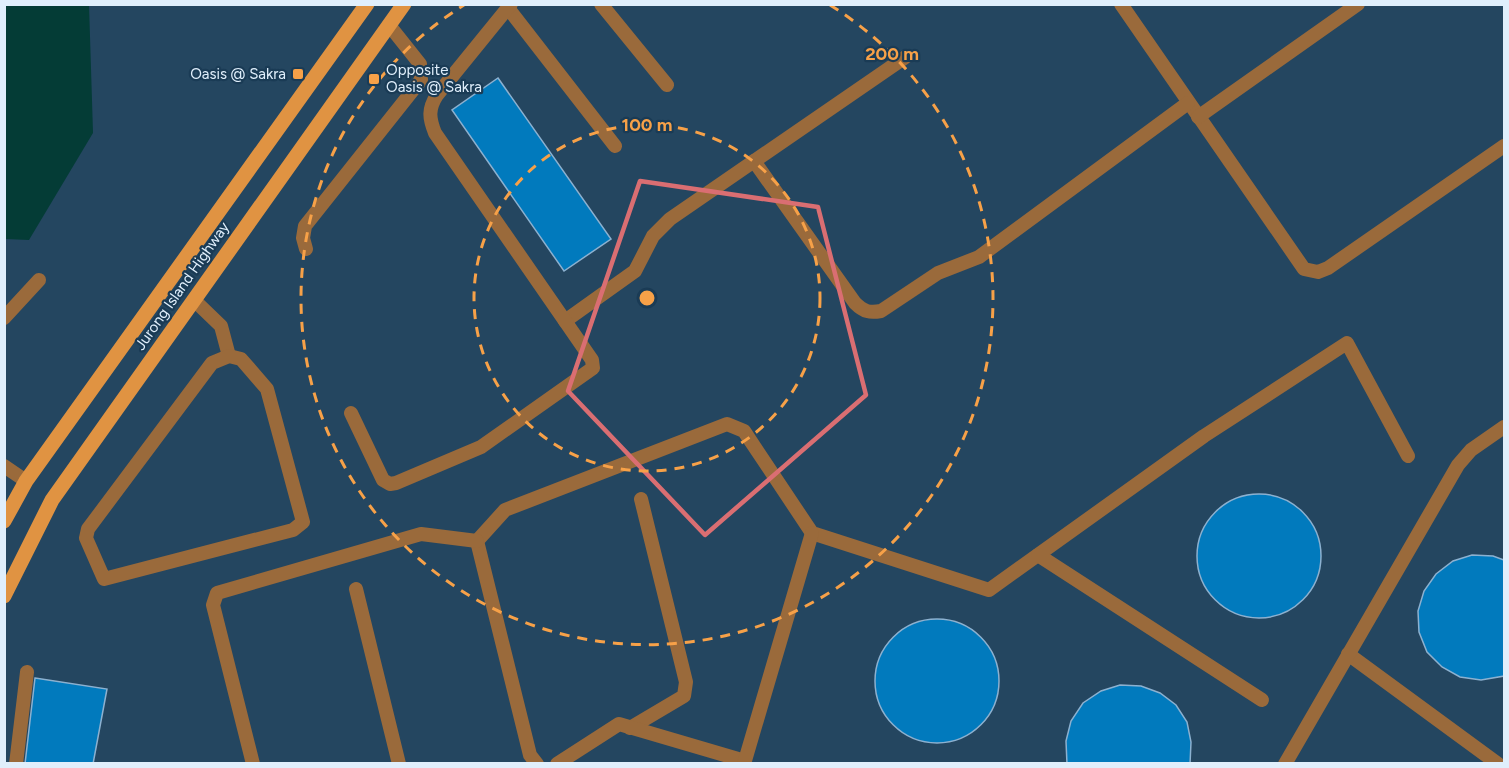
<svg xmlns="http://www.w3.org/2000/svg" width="1509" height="768" font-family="Figtree,sans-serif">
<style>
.water{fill:#043c36}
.building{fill:#017abd;stroke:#8cb1d0;stroke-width:1.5}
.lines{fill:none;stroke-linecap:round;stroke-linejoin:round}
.minor{stroke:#9a6a3b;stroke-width:14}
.major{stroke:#e09342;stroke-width:15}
.marked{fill:none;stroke:#da6e72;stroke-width:4.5;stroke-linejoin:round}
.ring{fill:none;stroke:#f7a148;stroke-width:3;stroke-dasharray:10 8}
.poi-dot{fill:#f7a148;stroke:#1a3b55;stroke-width:2}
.labels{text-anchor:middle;stroke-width:4.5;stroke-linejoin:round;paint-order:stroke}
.poi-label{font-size:15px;fill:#e0effc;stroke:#1a3b55;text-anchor:start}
.street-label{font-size:15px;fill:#e0effc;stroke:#1a3b55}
.centre{fill:#f7a148;stroke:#1a3b55;stroke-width:3}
.ring-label{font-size:18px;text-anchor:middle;font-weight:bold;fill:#f7a148;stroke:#1a3b55;stroke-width:4.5;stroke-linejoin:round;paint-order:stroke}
</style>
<rect width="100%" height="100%" fill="#244660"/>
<path class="water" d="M5 4 89 5 93 133 29 240 5 239Z"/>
<g class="building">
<path d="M498 78 611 239 564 271 452 110Z"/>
<circle cx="1259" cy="556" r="62"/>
<path d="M1472 555 1493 556 1504 560V676L1481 680 1460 677 1442 667 1427 652 1419 632 1418 611 1424 591 1436 574 1453 561Z"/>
<circle cx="937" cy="681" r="62"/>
<path d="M35 678 107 689 93 764H25Z"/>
<path d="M1120 685 1141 686 1160 693 1176 705 1187 722 1191 742 1190 764H1067L1066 741 1071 721 1083 703 1101 691Z"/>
</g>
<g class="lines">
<g class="minor">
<path d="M601 4 667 85"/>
<path d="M1121 4 1304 269 1318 272 1328 268 1504 146"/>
<path d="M508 8 615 146"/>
<path d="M1198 117 1358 4"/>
<path d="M754 161 855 303C864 312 870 313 881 311L938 273 979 257 1188 103"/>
<path d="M306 249 303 238 305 226 421 80 420 64 389 25"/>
<path d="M194 300 221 326 229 356"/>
<path d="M4 318 39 280"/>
<path d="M565 321 635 271 653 236 670 219 907 56"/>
<path d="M229 356 241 359 267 389 303 522 293 530 104 579 86 538 88 529 212 363Z"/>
<path d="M351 413 383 480 390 484 396 483 481 447 593 368 592 360 435 133C429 118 428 109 437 95L511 4"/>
<path d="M4 466 26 481"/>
<path d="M477 541 505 510 727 424 744 431 812 533 989 590 1204 436 1347 343 1408 456"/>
<path d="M477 541 530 755 537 764"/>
<path d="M1038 555 1262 700"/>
<path d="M356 589 399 764"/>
<path d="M1348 654 1498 764"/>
<path d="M630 728 684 696 686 682 641 499"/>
<path d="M16 764 27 672"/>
<path d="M253 764 213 605 217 593 421 534 477 541"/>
<path d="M557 764 619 724 745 761"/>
<path d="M744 764 812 533"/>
<path d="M1285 764 1458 465 1471 450 1504 427"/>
</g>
<g class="major">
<path d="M4 521 26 481 367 4"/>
<path d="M4 596 52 500 404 4"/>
</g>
</g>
<path class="marked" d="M640 181 818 207 866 395 705 535 568 391Z"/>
<g class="ring">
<circle cx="647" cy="298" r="173"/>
<path d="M830 5A346 346 0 1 1 464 5"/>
</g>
<g class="poi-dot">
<rect x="292" y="68" width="12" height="12" rx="3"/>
<rect x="368" y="73" width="12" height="12" rx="3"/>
</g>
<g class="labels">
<g class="poi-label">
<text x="386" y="75">Opposite<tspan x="386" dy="17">Oasis @ Sakra</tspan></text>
<text x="286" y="79" text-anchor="end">Oasis @ Sakra</text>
</g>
<g class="street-label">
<text transform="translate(182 286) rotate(-55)" y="5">Jurong Island Highway</text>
</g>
</g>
<circle cx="647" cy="298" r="9" class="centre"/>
<g class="ring-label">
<text x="892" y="60">200 m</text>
<text x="647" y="131">100 m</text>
</g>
<rect width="1509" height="768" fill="none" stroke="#e0effc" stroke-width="12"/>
</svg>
